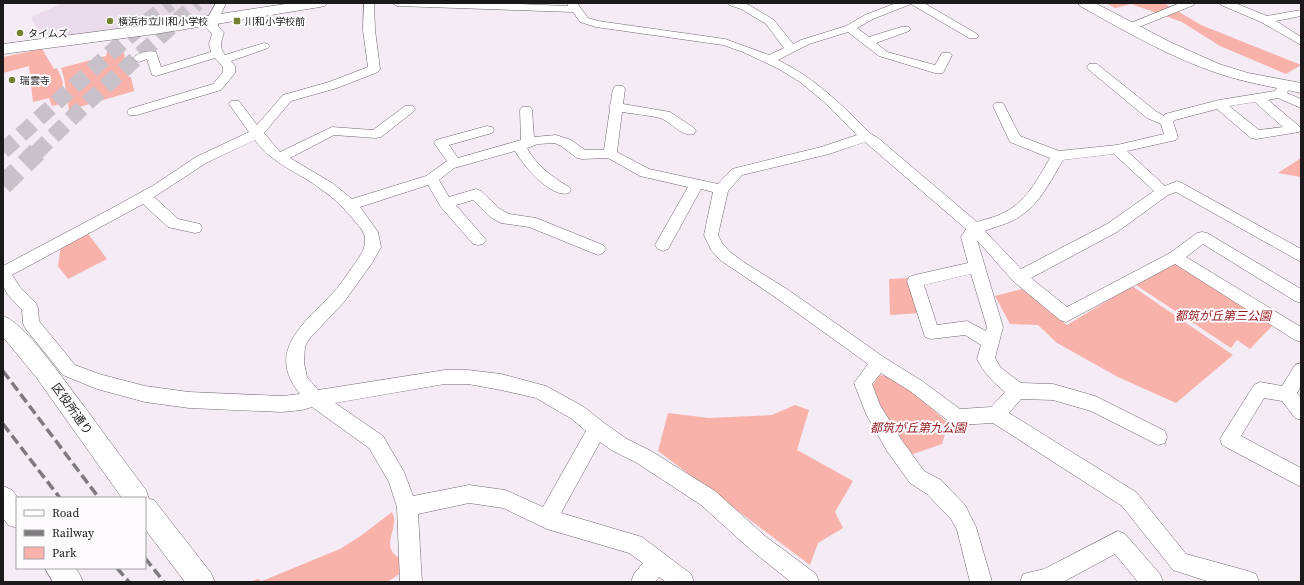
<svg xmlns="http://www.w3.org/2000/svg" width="1304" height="585" font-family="'Source Serif 4','Noto Sans JP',serif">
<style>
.built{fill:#eadbea}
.green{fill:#f8b2aa}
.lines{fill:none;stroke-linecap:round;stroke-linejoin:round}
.motorway-tunnel-far1{stroke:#c9c1ca;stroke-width:16;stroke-dasharray:16 8;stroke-linecap:butt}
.motorway-tunnel{stroke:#c9c1ca;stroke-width:20;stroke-dasharray:20 10;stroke-linecap:butt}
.minor-casing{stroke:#6e676f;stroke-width:1}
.tertiary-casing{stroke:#6e676f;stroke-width:1}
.primary-casing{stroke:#6e676f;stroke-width:1}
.minor{fill:#fff;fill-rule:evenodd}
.tertiary{fill:#fff;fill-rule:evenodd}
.primary{fill:#fff;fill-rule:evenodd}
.rail{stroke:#7f7a80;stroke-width:3.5;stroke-dasharray:10 4.5;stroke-linecap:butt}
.poi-dot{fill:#73802d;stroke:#fefbfe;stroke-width:1.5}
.labels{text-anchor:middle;stroke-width:4;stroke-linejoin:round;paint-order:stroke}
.far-poi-label{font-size:10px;fill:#1c191c;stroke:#fefbfe;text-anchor:start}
.park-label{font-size:12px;font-style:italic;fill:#94191c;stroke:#fefbfe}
.street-label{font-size:12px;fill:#1c191c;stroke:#fefbfe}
</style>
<rect width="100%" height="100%" fill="#f4ebf5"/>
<path class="built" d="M63 3H219L214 13 206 18 43 40 31 17Z"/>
<g class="green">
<path d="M1106 3H1164L1201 25 1301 65 1286 74 1220 46 1182 22 1131 4 1115 8Z"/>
<path d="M42 49 54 69 57 68 62 79 65 103 52 106 49 98 33 102 29 66 3 73V57Z"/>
<path d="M123 49 129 77H131L134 91 69 110 64 78 61 68 106 56 107 51Z"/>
<path d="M1301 158V177L1278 173Z"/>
<path d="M86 231 107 259 68 279 58 266 61 245Z"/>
<path d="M1174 260 1275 323 1250 349 1237 340 1231 348 1133 283Z"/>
<path d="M910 278 920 313 890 315 889 279Z"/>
<path d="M1132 286 1233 355 1176 403 1118 377 1057 343 1038 325 1010 324 995 296 1022 289 1067 325Z"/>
<path d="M879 375C896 374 935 412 948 423L942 444 907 456 883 414 873 385Z"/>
<path d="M795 405 809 410 797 450 853 481 835 512 843 528 818 543 810 565 658 451 668 413 709 418 772 415Z"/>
<path d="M392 512C393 515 395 519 394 522 393 537 383 547 399 558L401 573 387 582H251L257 579 262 581 340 549 362 535Z"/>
</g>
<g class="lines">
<g class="motorway-tunnel-far1">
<path d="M3 151 127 38 170 3"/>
<path d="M36 153 87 103 197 3"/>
</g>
<path class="motorway-tunnel" d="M3 185 37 152"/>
<g class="minor-casing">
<g id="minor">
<path d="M216 3H226L218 21V26L224 33C221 41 219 48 225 55L264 43 268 44 270 46 268 48 231 61 235 66V73L221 90 137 115H129L127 112 129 109 213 84 223 72V67L215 58 156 76 152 75 147 59 139 62 135 60 133 58C138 53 149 50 156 52L161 67 211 52 209 44 212 34 206 27V21Z"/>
<path d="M364 3H374L375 30 380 69 378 72 337 88 291 101 264 133 280 152 332 127 373 130 405 106H413L415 109 413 112 381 137 376 138 334 135 290 158 332 183 352 199 426 176 447 161 434 143 436 140 487 126 492 127 494 130 492 133 449 145 458 158 521 140 520 110 522 107H530L532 110 534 137 556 135 571 140 585 150H604L610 109 609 107C613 101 610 93 615 86H623L625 89 623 104 670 112 694 128 696 131 694 134C680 137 672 122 660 118 648 115 634 114 622 112L617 152 649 169 718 184 732 169 821 147 857 135 823 101 800 82 779 69 743 52 723 45 596 27 580 22 573 12 397 6 392 3H493L568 6 567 3H577L588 18 598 21 725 39 769 55 784 48 766 24 741 9 729 5 728 3H744L749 5 774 20 793 44 801 40 846 26 865 15 896 3H924L977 34 979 36 977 38H969L911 4 873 19 857 28 869 37 901 27H909L911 29 909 31 876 43 887 52 935 65 942 53H950L952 55 943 73H935L879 56 848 32 809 44 778 60C815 78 842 105 871 134L878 138 977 222C985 219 993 218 1001 214 1026 203 1037 180 1050 158L1010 142 993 106 995 103H1003L1020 136 1059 151 1117 145 1164 134 1161 124 1147 118 1089 70 1087 67 1089 64H1097L1157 112 1164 116 1165 114 1219 100 1275 91 1281 82H1289L1291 85 1287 93 1301 99V108L1278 98 1268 100 1299 126 1301 129 1299 132 1256 139 1251 138 1217 109 1175 120 1173 122 1178 137 1176 140 1127 151 1165 186 1177 181 1182 183 1301 249V262L1176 192 1168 195 1117 232 1031 278 1067 307 1170 253 1197 233 1202 232 1207 233 1301 289V303L1295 301 1203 244 1186 257 1301 327V342L1295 340 1175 264 1066 322 1060 320 1013 281 977 240 1003 327 995 358 1001 368 1021 383 1053 384 1095 396 1165 431 1167 437 1165 443 1158 445 1091 411 1053 400 1021 399 1009 413 1136 492 1186 554 1248 571 1256 574 1259 582H1210L1173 570 1122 506 993 423 957 425 951 423 910 391 881 373 872 384 880 405 901 439 924 471 941 480 965 505 976 527 992 582H970L957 530 951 519 927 494 910 483 887 451 866 414 854 383 868 364 775 297 720 260 711 250 704 235 713 192 701 189 668 249 663 251 658 249 655 245 688 187 640 176 608 158 582 159 577 158 561 146 555 143 538 144 527 148C536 165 552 177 569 187L571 190 569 193C551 199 523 165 515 151L454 168 439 180 449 197 476 189 481 191 500 209 509 214 536 218 603 245 606 249 603 253 598 255 593 253 529 227 501 223 490 217 473 200 456 205 486 240 483 244 478 245 473 244 441 207 428 185 360 207 378 232 381 247 372 263 344 302 310 338 305 346 304 363 307 377 318 390 445 370H468L501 374 546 386 584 407 604 423 627 439 651 451 715 491 765 536 816 574 819 582H791L751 550 701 505 637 463 613 451 600 442 561 513 642 537 691 574 694 582H666L659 577 655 582H631L634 574 643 563 629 553 547 529 503 508 469 503 418 514 422 582H400L397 507 389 482 369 448 312 407 302 410 282 412 189 408 145 402 97 389 63 375 25 328 23 323 22 310 8 295 3 286V266L116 206 154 185 196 157 249 132 229 104 231 101H239L257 125 283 95 329 82 368 67 363 30ZM1255 102 1283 127 1259 130 1229 106ZM255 140C274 166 298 171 322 190 334 198 344 208 353 219 356 223 362 229 364 234 368 247 360 256 353 266 346 276 339 287 331 295 302 325 266 352 300 394L282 396 189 392 145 386 99 374 75 365 39 321 38 308 36 303 20 287 12 275 143 204 168 227 195 233 200 232 202 228 200 224 178 219 154 197 206 163ZM865 142 966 229 961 237 968 263 915 275 909 277 907 281 925 337 931 339 965 335 981 345 977 359C984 373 993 382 1005 392L991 407 960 409 922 381 885 358 787 289 745 263 730 252 722 243 718 235 728 191 742 175 829 154ZM1114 154 1154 191 1107 224 1021 269 985 231C994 227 1003 225 1012 221 1037 209 1049 184 1063 160ZM971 274 987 327 986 331 967 321 937 325 924 285ZM445 384H468L501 390 536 398 572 419 586 431 543 507 505 490 469 485 413 496 404 472 383 436 335 403Z"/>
<path d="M1180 3H1195L1194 5 1134 29H1126L1124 27 1126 25Z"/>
<path d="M1220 3H1235L1267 16 1301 10V16L1276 21 1301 37V45L1261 22 1221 5Z"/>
<path d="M1301 363V386L1297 393 1301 398V420L1295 418 1282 401 1264 398 1241 436 1301 468V487L1222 445 1220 439 1254 385 1260 382 1282 386 1295 365Z"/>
<path d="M1118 531 1125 534 1160 574 1163 582H1138L1115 554 1063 582H1020L1023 574 1044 569Z"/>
</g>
</g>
<g class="tertiary-casing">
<g id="tertiary">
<path d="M1078 3H1095L1170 42 1219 64 1248 73 1301 83V93C1274 87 1247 83 1220 74 1171 58 1125 31 1080 6Z"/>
<path d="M3 316C26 323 67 385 84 406 104 434 125 462 146 490L149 499 154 500 211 573 215 582H185L145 529V498H122L36 377 3 337Z"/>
<path d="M3 486 12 490 18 498H17V528L8 525 3 518Z"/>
<path d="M45 568H75L79 573 83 582H53Z"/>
</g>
</g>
<g class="primary-casing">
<path id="primary" d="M292 3H327L325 6 320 7 155 34 3 54V44L155 24Z"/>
</g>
<use href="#minor" class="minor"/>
<use href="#tertiary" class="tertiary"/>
<use href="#primary" class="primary"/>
<g class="rail">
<path d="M3 371 99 498"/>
<path d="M3 424 60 498"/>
<path d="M145 558 164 582"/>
<path d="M117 568 129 582"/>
</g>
</g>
<g class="poi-dot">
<circle cx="110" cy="21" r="4"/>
<rect x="233" y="17" width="8" height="8" rx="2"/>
<circle cx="20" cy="33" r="4"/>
<circle cx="12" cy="80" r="4"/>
</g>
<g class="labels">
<g class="far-poi-label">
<text x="118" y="25">横浜市立川和小学校</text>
<text x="245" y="25">川和小学校前</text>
<text x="28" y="37">タイムズ</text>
<text x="20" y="84">瑞雲寺</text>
</g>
<g class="park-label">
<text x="1223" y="320">都筑が丘第三公園</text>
<text x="918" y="432">都筑が丘第九公園</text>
</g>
<g class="street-label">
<text transform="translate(72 409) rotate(54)" y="4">区役所通り</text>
</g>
</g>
<rect width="1304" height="585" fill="none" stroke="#1c191c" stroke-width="8"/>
<rect x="16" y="497" width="130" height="72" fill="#fefbfe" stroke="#a4a1a4"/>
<rect x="24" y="510" width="20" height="6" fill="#ffffff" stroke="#a4a1a4"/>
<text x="52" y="517" font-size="12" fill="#1c191c">Road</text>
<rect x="24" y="530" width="20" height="6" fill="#7f7a80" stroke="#a4a1a4"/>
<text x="52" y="537" font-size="12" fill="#1c191c">Railway</text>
<rect x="24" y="547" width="20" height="12" fill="#f8b2aa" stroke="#a4a1a4"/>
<text x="52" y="557" font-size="12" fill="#1c191c">Park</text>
</svg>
